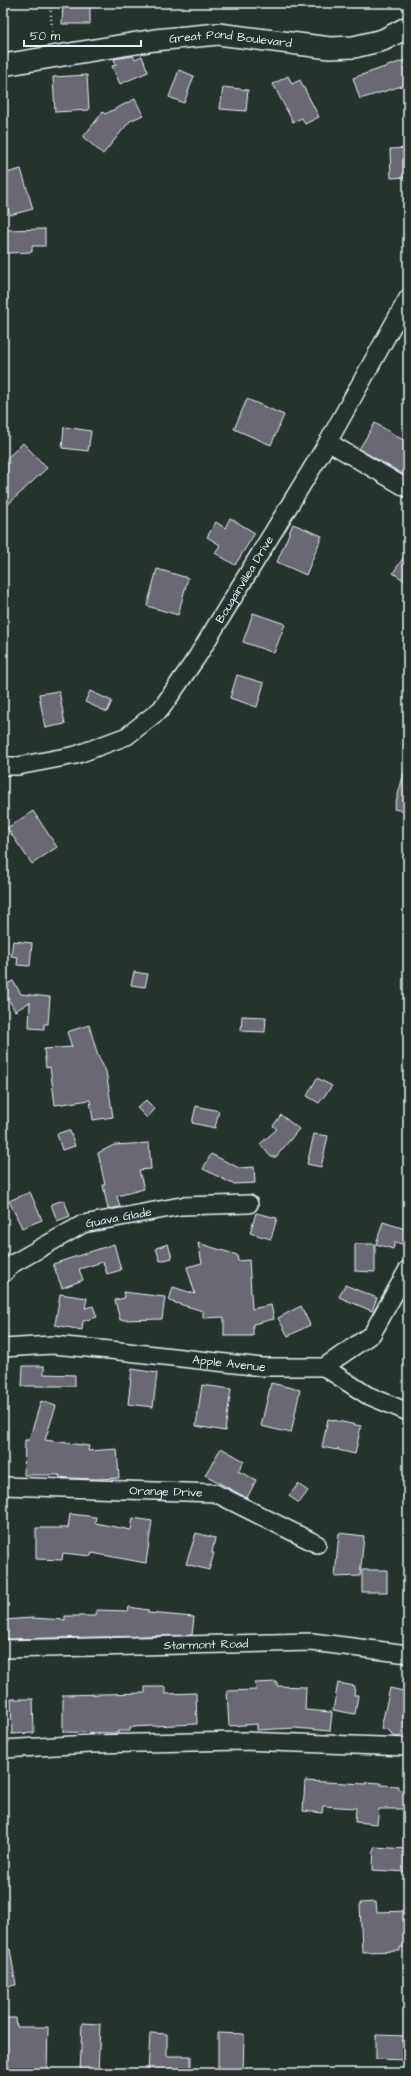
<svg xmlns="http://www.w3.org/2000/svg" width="411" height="2076" font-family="'Architects Daughter',sans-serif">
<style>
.building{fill:#6a6873;stroke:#e8f1f8}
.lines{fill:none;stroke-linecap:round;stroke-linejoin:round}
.minor-casing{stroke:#e8f1f8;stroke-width:20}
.tertiary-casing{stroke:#e8f1f8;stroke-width:24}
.path{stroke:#e8f1f8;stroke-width:2.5;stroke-dasharray:1 3;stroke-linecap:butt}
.minor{stroke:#26332d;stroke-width:17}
.tertiary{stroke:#26332d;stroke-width:21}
.labels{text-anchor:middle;stroke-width:3;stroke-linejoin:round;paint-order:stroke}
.street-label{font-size:12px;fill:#e8f1f8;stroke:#26332d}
</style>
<rect width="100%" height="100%" fill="#26332d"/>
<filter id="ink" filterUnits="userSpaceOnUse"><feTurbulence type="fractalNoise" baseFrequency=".025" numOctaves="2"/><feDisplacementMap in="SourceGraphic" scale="8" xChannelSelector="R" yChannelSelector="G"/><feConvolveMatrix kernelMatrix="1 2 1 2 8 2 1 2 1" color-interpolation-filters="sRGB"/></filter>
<g filter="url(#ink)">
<g class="building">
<path d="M63 3H90V24H62Z"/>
<path d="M133 56 135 59 142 56 148 72 120 84 112 66 116 65 114 59Z"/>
<path d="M408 59V84L360 99 353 78Z"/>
<path d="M179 70 194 76 184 103 169 97Z"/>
<path d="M87 75 89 110 55 112 53 77Z"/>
<path d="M288 76 292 84 300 80 319 117 305 124 302 118 293 122 273 84Z"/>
<path d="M223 87 248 90 246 111 220 109Z"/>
<path d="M135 99 143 115 130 121 103 154 83 137 103 112 105 114Z"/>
<path d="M408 148V177L391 178 390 149Z"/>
<path d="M21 169 33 209 10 215 3 190V174Z"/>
<path d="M45 229V246H32V252L7 253 6 230Z"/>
<path d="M247 399 284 415 271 445 234 429Z"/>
<path d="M375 423 408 443V477L359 449Z"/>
<path d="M64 427 91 431 88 451 62 448Z"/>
<path d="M23 443 47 468 3 509V462Z"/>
<path d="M230 518 255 533 235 565 215 553 220 545 207 537 216 522 225 528Z"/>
<path d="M293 524 322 536 306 575 277 562Z"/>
<path d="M408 551V583L393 573Z"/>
<path d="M157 569 188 578 178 615 147 606Z"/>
<path d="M253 613 285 624 274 653 243 642Z"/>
<path d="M237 675 264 683 257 707 230 698Z"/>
<path d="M59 691 65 724 45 728 39 694Z"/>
<path d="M90 691 112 701 107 712 85 702Z"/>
<path d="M404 773 408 774V812L394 809Z"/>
<path d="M33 811 57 847 32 864 7 828Z"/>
<path d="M13 941 32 943 30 966 17 965 18 957 11 956Z"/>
<path d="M134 972 148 974 145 987 131 985Z"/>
<path d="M13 981 21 994 50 997 48 1024H44V1029L29 1028 30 1002 15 1011 3 989V986Z"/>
<path d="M242 1016 266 1017 265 1032 241 1031Z"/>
<path d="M89 1025 98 1056 106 1071 113 1117 93 1120 90 1100 55 1105 50 1067 46 1068 44 1049 72 1047 67 1032Z"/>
<path d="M317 1078 332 1086 319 1103 307 1096Z"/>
<path d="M146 1100 155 1109 147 1118 137 1108Z"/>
<path d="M196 1106 219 1111 215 1128 192 1123Z"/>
<path d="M281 1115 299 1129 276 1157H271L260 1144 277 1129 273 1126Z"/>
<path d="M65 1131H70L75 1146 62 1150 57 1134Z"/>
<path d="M314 1134 328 1136 321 1167 307 1164Z"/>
<path d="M149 1143 151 1169 139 1170 144 1189 117 1196 120 1207 108 1209 103 1185H105L98 1153 114 1145Z"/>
<path d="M211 1154 239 1168 254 1167 255 1183 233 1184 203 1169Z"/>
<path d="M30 1192 42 1220 22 1228 9 1201Z"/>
<path d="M64 1200 70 1216 57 1221 51 1204Z"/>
<path d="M256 1213 277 1218 271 1239 250 1233Z"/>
<path d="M383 1222 408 1230V1246L395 1242 393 1249 376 1244Z"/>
<path d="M198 1243 237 1255 238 1261 249 1260 252 1309 271 1305 274 1319 253 1324V1336H224V1317L203 1318V1311L169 1301 173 1287 195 1294 187 1267 202 1263Z"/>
<path d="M114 1244 121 1270 107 1274 103 1262 79 1269 83 1280 62 1288 53 1264Z"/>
<path d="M168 1244 172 1258 160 1261 156 1248Z"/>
<path d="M355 1244H375V1272L355 1271Z"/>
<path d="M345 1285 377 1298 372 1311 339 1297Z"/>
<path d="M123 1292 165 1297 162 1319 120 1320 115 1300 125 1298Z"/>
<path d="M60 1294 87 1298 85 1308 93 1306 97 1317 83 1321 82 1330 55 1325Z"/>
<path d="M301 1306 310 1325 288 1336 278 1318Z"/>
<path d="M23 1366H44V1374L75 1375V1386H22Z"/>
<path d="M132 1369 157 1373 153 1407 128 1404Z"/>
<path d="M271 1383 300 1390 291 1433 261 1426Z"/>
<path d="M202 1385 231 1389 225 1431 196 1426Z"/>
<path d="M41 1401 56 1406 45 1440 89 1446 88 1451 117 1449 119 1478 97 1479 69 1478 59 1477 60 1475H24L25 1440H29Z"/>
<path d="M328 1419 361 1426 355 1454 338 1450V1448L337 1450 322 1447Z"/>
<path d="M221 1448 244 1461 238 1471 256 1480 247 1498 205 1475Z"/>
<path d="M298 1484 308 1491 299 1503 289 1496Z"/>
<path d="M70 1514 96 1517 95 1523 131 1530 133 1518 152 1521 146 1563 92 1553 91 1556 63 1553 62 1560 36 1559V1528H68Z"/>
<path d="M196 1533 215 1538 212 1553H214L209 1570 186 1564Z"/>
<path d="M339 1533 364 1536 360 1576 335 1577Z"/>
<rect x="362" y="1570" width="25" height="22"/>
<path d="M129 1607 148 1610V1613L194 1617 192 1635 5 1639 3 1620 32 1618 65 1620V1616H96V1610L128 1611Z"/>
<path d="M277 1682V1686L306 1687 305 1710 332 1712 330 1731 295 1728 257 1730V1724L229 1726 227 1691 256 1690 255 1683Z"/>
<path d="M338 1683 355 1686 354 1695H358L355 1714 333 1710Z"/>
<path d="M145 1687H165V1694L196 1693 197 1724 130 1727V1731H118V1733L63 1732V1695L145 1693Z"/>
<path d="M390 1688 408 1692 403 1718 408 1720V1734L404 1733 399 1737 393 1736 390 1731 381 1728Z"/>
<path d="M11 1699H33L34 1733 12 1734Z"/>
<path d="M305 1781 366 1784V1782L381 1783V1785L398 1786V1790H408V1809H379L377 1824 355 1822 356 1808 323 1806 322 1813 303 1811Z"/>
<path d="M374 1847 408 1849V1872L373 1870Z"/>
<path d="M376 1902 377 1912 408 1911 407 1947H400V1951L362 1952 360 1903Z"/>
<path d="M3 1949H10L16 1985 3 1987Z"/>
<path d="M3 2018H16L17 2027H48L47 2071H21L20 2073H3Z"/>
<path d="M82 2023 100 2024 98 2073H80Z"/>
<path d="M150 2033 167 2034V2056H191V2073H148Z"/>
<path d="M218 2033 244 2034 243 2071 235 2070V2073H218Z"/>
<path d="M376 2035 408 2036V2060L376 2059Z"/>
</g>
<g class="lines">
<g class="minor-casing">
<g id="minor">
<path d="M328 442 408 489"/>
<path id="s1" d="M3 766H18L76 755 127 736 161 709 197 657 328 442 408 298"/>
<path id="s2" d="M3 1274 14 1263 83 1224 181 1206 249 1204"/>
<path id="s3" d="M3 1348 52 1345 110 1350 262 1367H324L372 1334 408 1269"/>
<path d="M324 1367 367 1395 408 1412"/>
<path id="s4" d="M3 1486 215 1493 317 1544"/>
<path id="s5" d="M3 1649 312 1642 408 1654"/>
<path d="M3 1749 90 1744 244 1741 408 1747"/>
</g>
</g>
<g class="tertiary-casing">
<g id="tertiary">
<path id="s6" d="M3 65 155 40 218 34 330 48 354 47 383 40 408 27"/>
</g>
</g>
<path class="path" d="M50 3 53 40"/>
<use href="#minor" class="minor"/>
<use href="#tertiary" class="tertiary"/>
</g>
</g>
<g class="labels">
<g class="street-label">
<text dy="4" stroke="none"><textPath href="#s6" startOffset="230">Great Pond Boulevard</textPath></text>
<text dy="4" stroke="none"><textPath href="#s1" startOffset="326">Bougainvillea Drive</textPath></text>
<text dy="4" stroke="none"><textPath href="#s2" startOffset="131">Guava Glade</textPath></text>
<text dy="4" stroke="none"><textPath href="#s3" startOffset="227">Apple Avenue</textPath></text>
<text dy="4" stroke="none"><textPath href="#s4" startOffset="163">Orange Drive</textPath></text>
<text dy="4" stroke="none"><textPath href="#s5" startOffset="203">Starmont Road</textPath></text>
</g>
</g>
<rect width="411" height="2076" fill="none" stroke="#26332d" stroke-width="16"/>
<rect x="8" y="8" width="395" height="2060" fill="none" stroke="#e8f1f8" stroke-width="1.5" filter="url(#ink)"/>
<path d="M24 40v6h117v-6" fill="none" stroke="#e8f1f8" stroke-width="2"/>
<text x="30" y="40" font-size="12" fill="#e8f1f8" stroke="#26332d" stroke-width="3" paint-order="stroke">50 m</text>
</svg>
